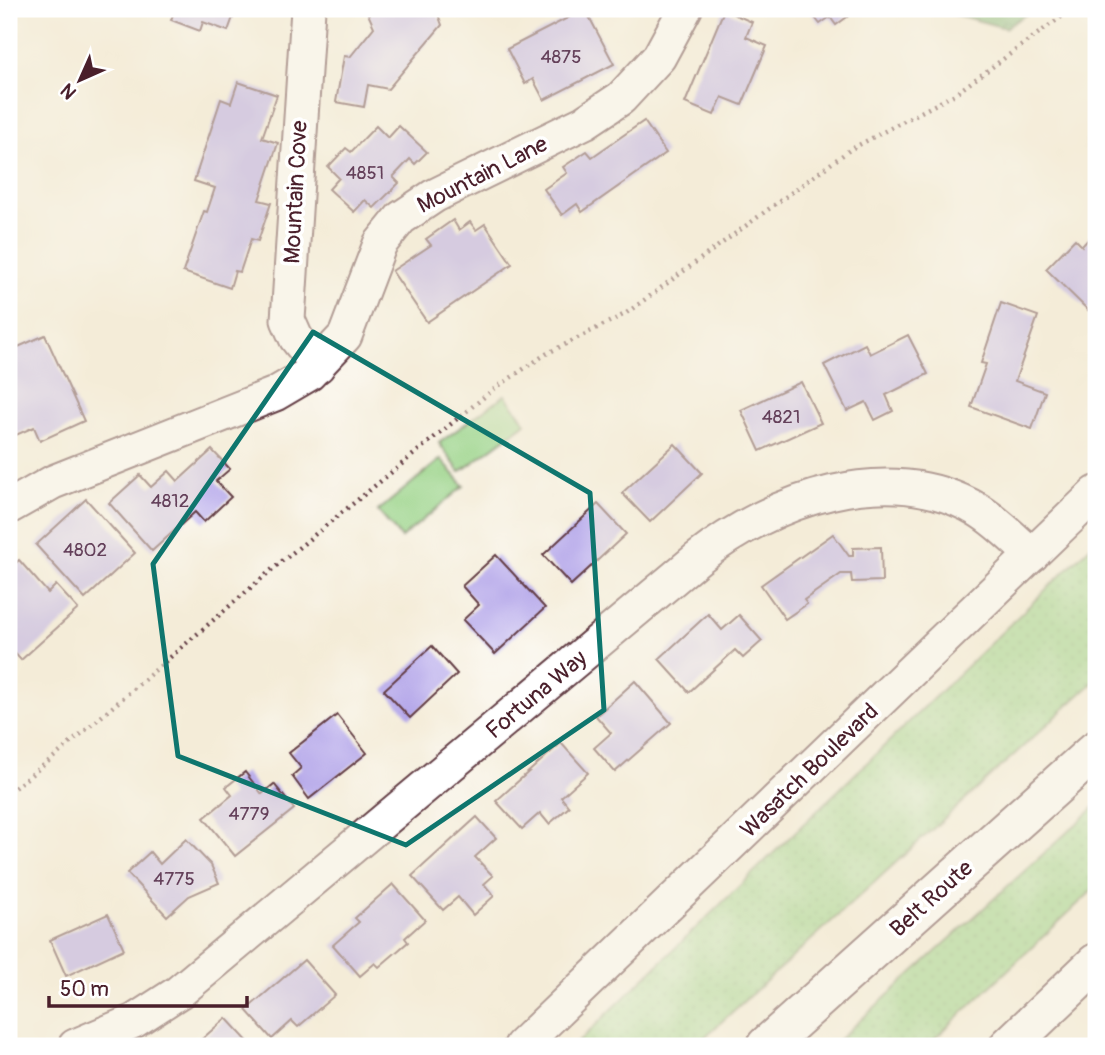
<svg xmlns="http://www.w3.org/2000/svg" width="1105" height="1055" font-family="Pangolin,sans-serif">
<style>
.grass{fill:url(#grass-dots);stroke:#717858;stroke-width:2}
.forest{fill:url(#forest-crowns);stroke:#626a4e;stroke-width:2}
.garden{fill:#98d285;stroke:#717858;stroke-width:2}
.building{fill:#b1a3e8}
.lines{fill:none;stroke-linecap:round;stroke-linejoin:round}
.minor-casing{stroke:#643e45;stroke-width:37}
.highway-casing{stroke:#643e45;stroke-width:42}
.path{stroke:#643e45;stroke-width:4.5;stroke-dasharray:2 5;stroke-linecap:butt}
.minor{stroke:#fff;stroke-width:33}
.highway{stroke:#fff;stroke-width:38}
.marked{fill:none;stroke:#0f766e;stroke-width:5;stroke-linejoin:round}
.labels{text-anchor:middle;stroke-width:7;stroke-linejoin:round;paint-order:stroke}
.number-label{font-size:19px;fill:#64405a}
.street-label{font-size:23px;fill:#4a1f2b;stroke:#fff}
</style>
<defs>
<pattern id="grass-dots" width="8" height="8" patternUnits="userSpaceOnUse" patternTransform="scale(1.75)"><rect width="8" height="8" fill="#98d285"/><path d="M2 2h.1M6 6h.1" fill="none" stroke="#84b473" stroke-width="1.8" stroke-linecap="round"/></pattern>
<pattern id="forest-crowns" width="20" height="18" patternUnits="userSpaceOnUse" patternTransform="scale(1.75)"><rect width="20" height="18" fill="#7ab472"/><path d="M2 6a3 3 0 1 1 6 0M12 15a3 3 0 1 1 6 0" fill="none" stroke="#66925e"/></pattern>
</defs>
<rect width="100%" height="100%" fill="#fff"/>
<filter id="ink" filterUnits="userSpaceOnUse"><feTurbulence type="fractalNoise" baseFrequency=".0143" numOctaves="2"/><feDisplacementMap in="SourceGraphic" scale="14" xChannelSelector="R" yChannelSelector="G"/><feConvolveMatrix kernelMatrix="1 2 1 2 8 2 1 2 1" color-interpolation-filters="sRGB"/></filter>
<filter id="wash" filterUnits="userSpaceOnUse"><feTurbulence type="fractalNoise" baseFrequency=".00686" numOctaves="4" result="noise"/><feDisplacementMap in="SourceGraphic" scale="28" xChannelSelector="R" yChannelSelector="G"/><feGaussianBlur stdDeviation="1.57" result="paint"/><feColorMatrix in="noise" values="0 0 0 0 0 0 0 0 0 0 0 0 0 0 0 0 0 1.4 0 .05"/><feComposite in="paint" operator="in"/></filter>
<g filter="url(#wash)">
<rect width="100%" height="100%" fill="#f4ecd8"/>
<g class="grass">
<path d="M1096 541V680L695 1046H574Z"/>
<path d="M1096 806V887L927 1046H832Z"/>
</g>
<path class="forest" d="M945 9H1034L1005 28 942 11Z"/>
<g class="garden">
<path d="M505 395 526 423 460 472 439 443Z"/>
<path d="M441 459 464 486 401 538 378 511Z"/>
</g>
<g id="blocks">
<g class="building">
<path d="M175 9H236L228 31 203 22 200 31 171 20Z"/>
<path d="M373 9H436L442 25 388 89 368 85 364 107 336 102 344 56 350 57 374 27 368 14Z"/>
<path d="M585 9 614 64 544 100 533 79 525 84 507 49Z"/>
<path d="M808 9H858L836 25 830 17 820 24Z"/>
<path d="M724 10 752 22 746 37 767 46 742 105 722 97 714 115 685 103Z"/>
<path d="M238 82 277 95 262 138 278 143 259 200 271 203 258 241 251 239 240 272 235 271 230 288 183 272 204 211 207 212 215 188 194 181 221 99 231 103Z"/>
<path d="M644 121 666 153 582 212 577 204 562 215 544 189 567 173 563 167 587 151 592 157Z"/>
<path d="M376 126 388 138 399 126 427 152 415 164 410 159 393 177 399 183 374 208 365 200 354 212 329 189 339 178 328 167 346 148 351 152Z"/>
<path d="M453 220 459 230 470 222 476 230 485 224 512 264 427 322 392 271 431 245 426 239Z"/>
<path d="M1096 231V304L1089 311 1046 269 1075 239 1082 246Z"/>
<path d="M1001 303 1038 316 1015 381 1045 392 1032 429 971 407 986 364 981 363Z"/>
<path d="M45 335 84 421 40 441 34 427 9 438V351Z"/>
<path d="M908 335 928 374 886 395 893 411 875 420 866 402 847 411 824 365 865 344 870 354Z"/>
<path d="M801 382 821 423 760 451 741 410Z"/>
<path d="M675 444 702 473 650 522 622 493Z"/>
<path d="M212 450 230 469 216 481 231 497 204 522 195 512 152 551 109 503 140 475 151 487 169 471 178 481Z"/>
<path d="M86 499 135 553 85 599 36 545Z"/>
<path d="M598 504 626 534 571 585 543 555Z"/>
<path d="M833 534 849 556H853V548L881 547 882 581 852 582 851 574H841L804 600 807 604 785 619 761 585Z"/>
<path d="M496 555 545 608 495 654 463 620 479 605 462 586Z"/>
<path d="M19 560 48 593 56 585 78 609 21 660 9 647V569Z"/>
<path d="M708 614 722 630 739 615 762 641 743 658 735 650 689 692 659 659Z"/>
<path d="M432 646 457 674 410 718 384 690Z"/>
<path d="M635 681 671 723 615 772 594 748 611 733 596 716Z"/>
<path d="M337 715 367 753 309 799 292 776 301 768 289 753Z"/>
<path d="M561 743 588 773 561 797 569 807 549 824 540 813 522 829 496 801Z"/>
<path d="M245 772 262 794 274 784 294 809 235 856 204 818 232 795 226 787Z"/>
<path d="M477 817 496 838 475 857 493 876 484 884 494 896 473 915 458 897 443 910 412 876Z"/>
<path d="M186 839 211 865 219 883 189 896 167 916 127 873 150 852 160 864Z"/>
<path d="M393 884 425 920 405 938 408 942 379 967 375 963 360 976 333 945 359 922 355 918Z"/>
<path d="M108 914 124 949 66 976 50 940Z"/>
<path d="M304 960 335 995 298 1027 292 1021 272 1039 246 1010Z"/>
<path d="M226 1018 252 1046H194Z"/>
</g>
</g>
</g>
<g filter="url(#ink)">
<use href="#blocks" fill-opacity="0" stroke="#643e45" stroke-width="2"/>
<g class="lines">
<g class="minor-casing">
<g id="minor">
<path d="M308 9 288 320 296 338 318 366"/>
<path d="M9 507 53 482 275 394 309 374 345 336 380 244 401 218 434 196 585 122 621 98 659 57 685 9"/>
<path d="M75 1046 134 1021 179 992 697 559C771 500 888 457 978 510 998 522 1015 540 1032 555"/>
<path d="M521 1046 1096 493"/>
</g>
</g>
<g class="highway-casing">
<g id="highway">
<path d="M766 1046 1096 750"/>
<path d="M1009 1046 1096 963"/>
</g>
</g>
<path class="path" d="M9 792 59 753 275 567 494 389 546 354 625 314 851 149 955 94 1072 9"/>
<use href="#minor" class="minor"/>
<use href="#highway" class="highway"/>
</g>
</g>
<path d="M0 0H1105V1055H0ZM313 332 590 493 604 710 406 845 178 756 153 564Z" fill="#f4ecd8" fill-opacity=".55" fill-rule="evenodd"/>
<path class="marked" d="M313 332 590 493 604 710 406 845 178 756 153 564Z"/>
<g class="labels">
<g class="number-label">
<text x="561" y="63">4875</text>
<text x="365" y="179">4851</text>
<text x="781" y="423">4821</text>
<text x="170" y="507">4812</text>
<text x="85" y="556">4802</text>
<text x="249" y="820">4779</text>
<text x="174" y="885">4775</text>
</g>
<g class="street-label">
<text transform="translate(482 174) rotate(-27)" y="8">Mountain Lane</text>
<text transform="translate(295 192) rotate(-87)" y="8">Mountain Cove</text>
<text transform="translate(536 694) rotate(-40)" y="8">Fortuna Way</text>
<text transform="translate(809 770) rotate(-44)" y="8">Wasatch Boulevard</text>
<text transform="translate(931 898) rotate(-42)" y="8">Belt Route</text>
</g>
</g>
<rect width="1105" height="1055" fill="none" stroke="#fff" stroke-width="35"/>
<g transform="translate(80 80) rotate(225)" stroke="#ffffff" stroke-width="5" paint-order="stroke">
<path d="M0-5L12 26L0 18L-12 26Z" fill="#4a1f2b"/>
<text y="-10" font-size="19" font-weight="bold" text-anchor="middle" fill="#4a1f2b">N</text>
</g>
<path d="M49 996v10h198v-10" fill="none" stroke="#4a1f2b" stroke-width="3.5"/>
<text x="60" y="996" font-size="21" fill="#4a1f2b" stroke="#ffffff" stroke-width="5" paint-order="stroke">50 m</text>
</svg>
